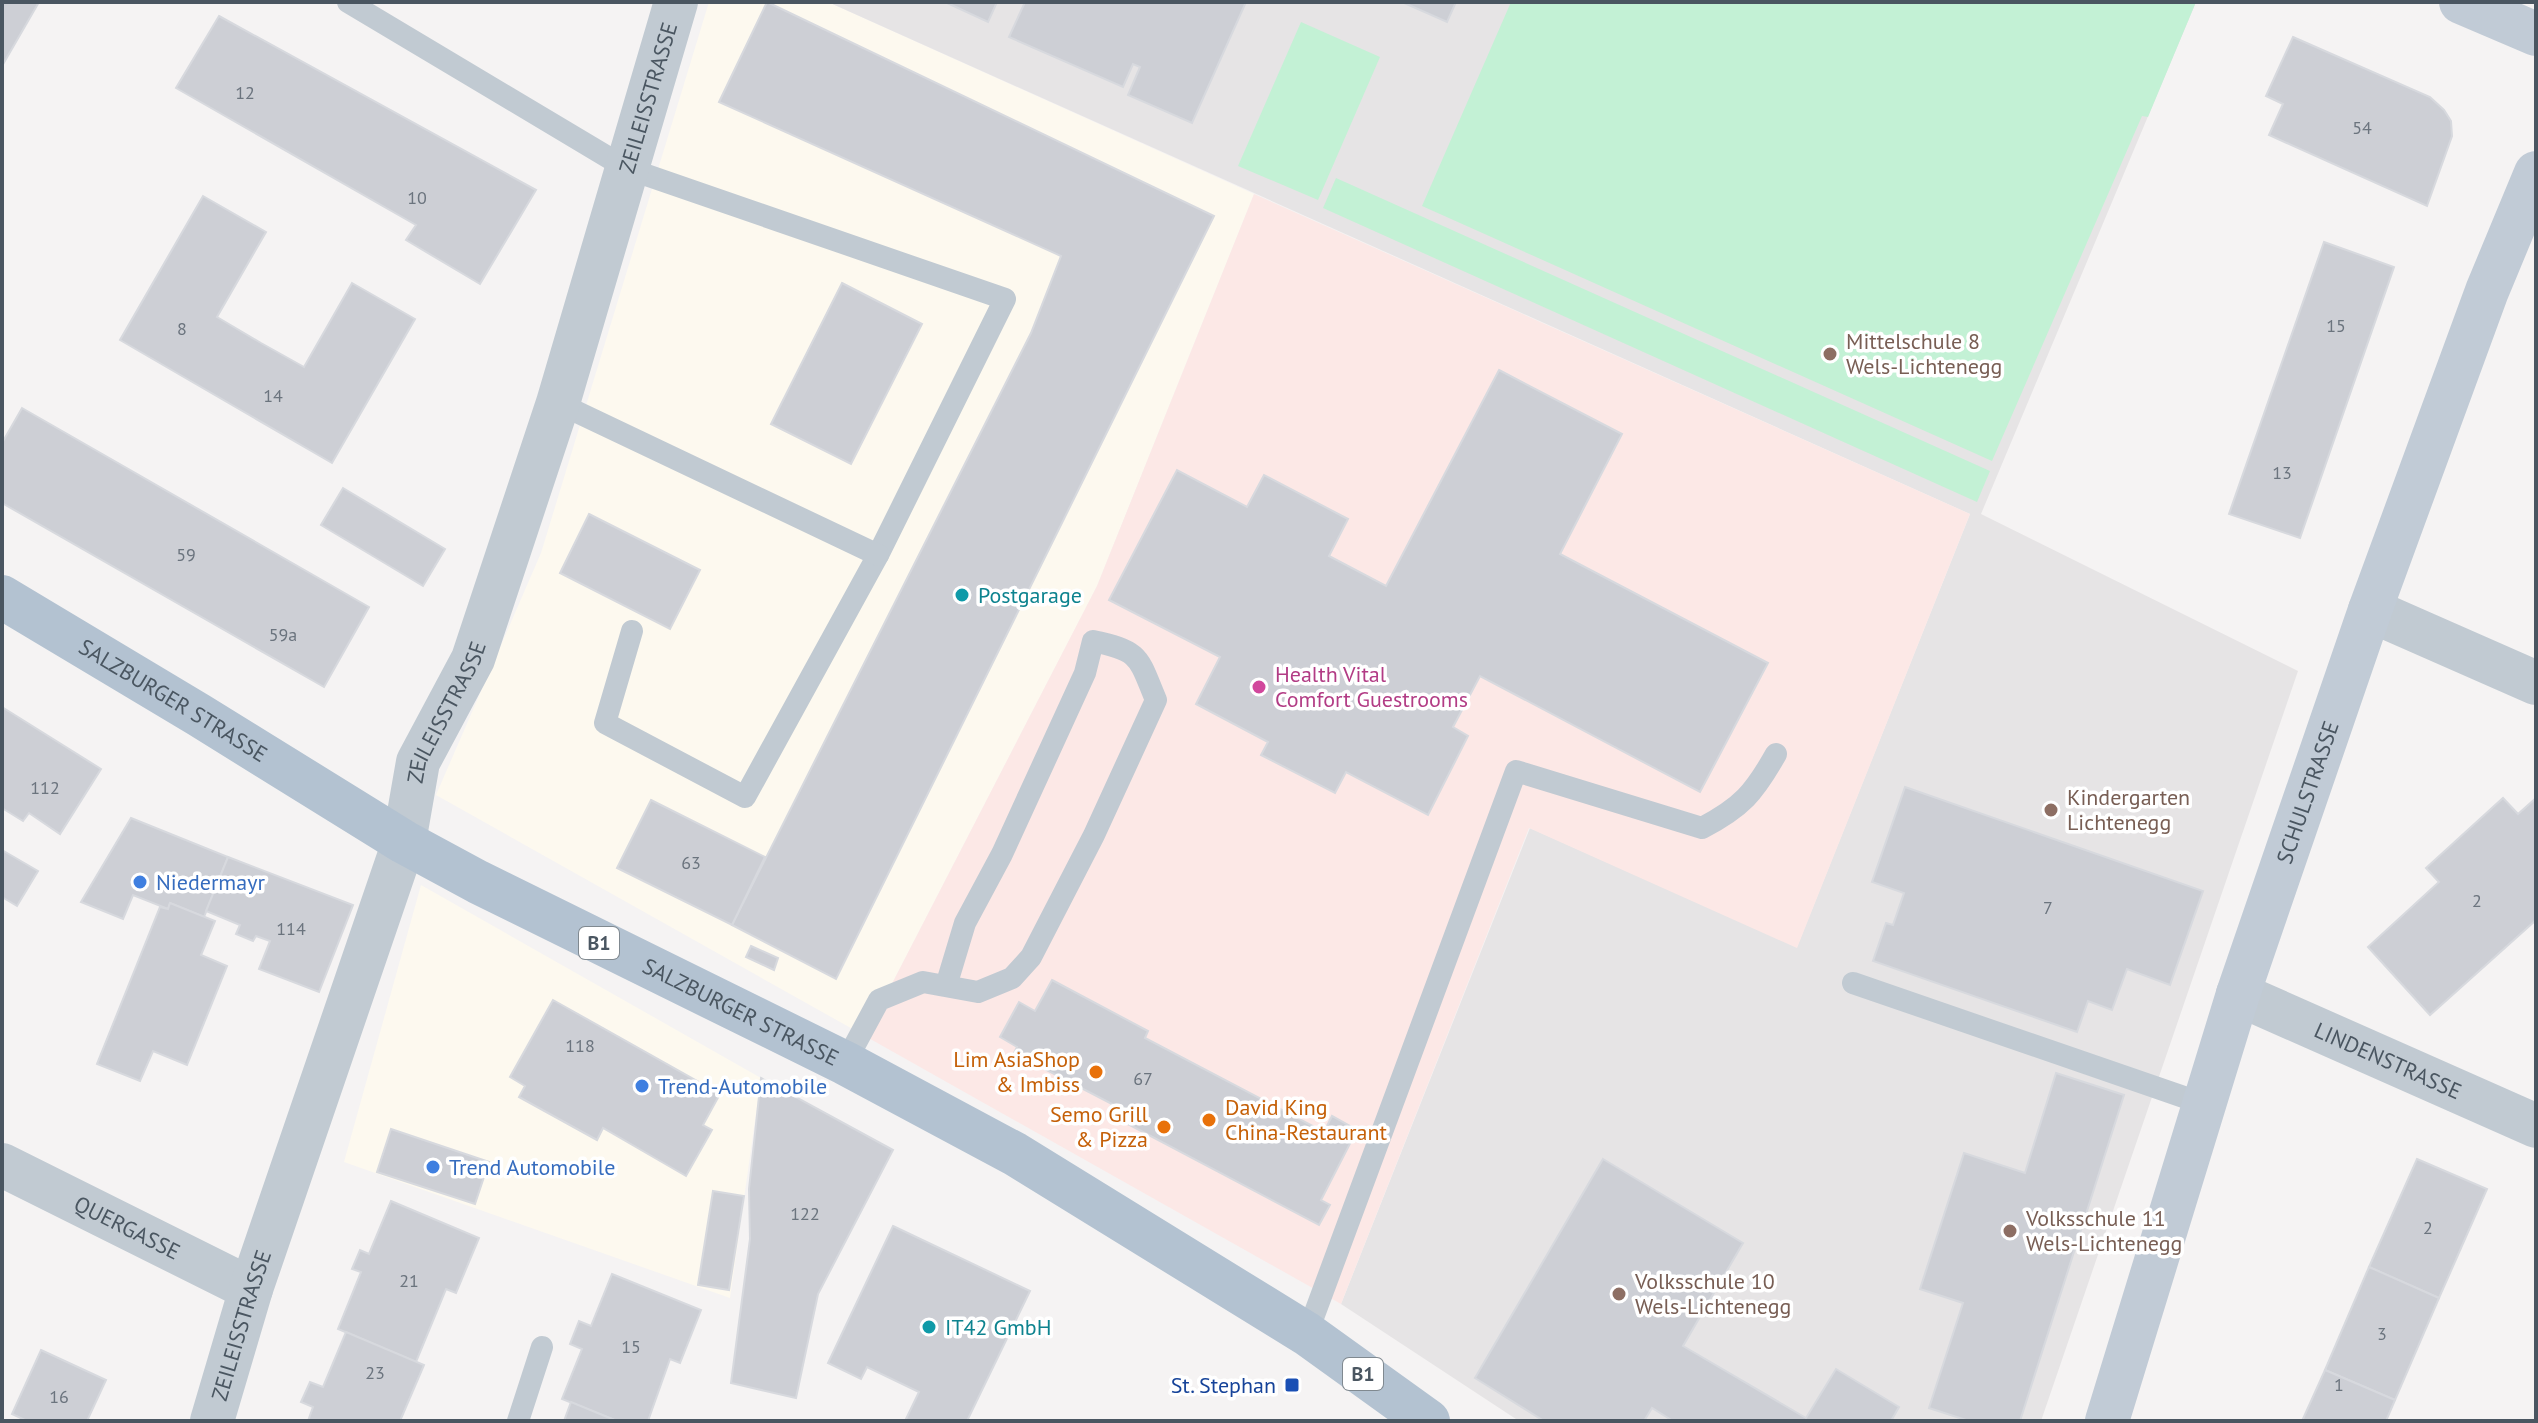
<svg xmlns="http://www.w3.org/2000/svg" width="2538" height="1423" font-family="'PT Sans',sans-serif">
<style>
.commercial{fill:#fdf9ef}
.education{fill:#e6e4e5}
.medical{fill:#fce8e6}
.green{fill:#c3f1d5}
.building{fill:#cdcfd5;stroke:#d7d9de;stroke-width:2}
.lines{fill:none;stroke-linecap:round;stroke-linejoin:round}
.lane{stroke:#c1cad2;stroke-width:22}
.street{stroke:#c1cad2;stroke-width:44}
.secondary{stroke:#c1cbd6;stroke-width:44}
.primary{stroke:#b3c2d1;stroke-width:44}
.education-dot{fill:#8d6e63;stroke:#fff;stroke-width:3}
.culture-dot{fill:#0f9aa8;stroke:#fff;stroke-width:3}
.hotel-dot{fill:#d1479c;stroke:#fff;stroke-width:3}
.shop-dot{fill:#3f7fe0;stroke:#fff;stroke-width:3}
.food-dot{fill:#e8710a;stroke:#fff;stroke-width:3}
.transit-dot{fill:#1a4fb4;stroke:#fff;stroke-width:3}
.labels{text-anchor:middle;stroke-width:7;stroke-linejoin:round;paint-order:stroke}
.number-label{font-size:18px;fill:#6b747e}
.shield{fill:#fff;stroke:#808990;stroke-width:2}
.shield-label{font-size:20px;font-weight:bold;fill:#4a5661}
.street-label{font-size:22px;fill:#4a5661;stroke:#fff}
.education-label{font-size:22px;fill:#785e54;stroke:#fff;text-anchor:start}
.culture-label{font-size:22px;fill:#0d838f;stroke:#fff;text-anchor:start}
.hotel-label{font-size:22px;fill:#b23c85;stroke:#fff;text-anchor:start}
.shop-label{font-size:22px;fill:#366cbe;stroke:#fff;text-anchor:start}
.food-label{font-size:22px;fill:#c56008;stroke:#fff;text-anchor:end}
.transit-label{font-size:22px;fill:#164399;stroke:#fff;text-anchor:end}
</style>
<rect width="100%" height="100%" fill="#f5f3f3"/>
<g class="commercial">
<path d="M709 2H828L1254 194 1097 586 865 1036 436 795 541 553Z"/>
<path d="M421 885 761 1078 730 1298 344 1162Z"/>
</g>
<path class="education" d="M828 2H2196L1981 514 2298 671 2041 1421H1519L1341 1304 1530 828 1797 947 1970 514Z"/>
<path class="medical" d="M1254 194 1970 514 1797 948 1529 828 1341 1304 865 1036 1097 586Z"/>
<g class="green">
<path d="M1511 2H2196L2148 117 2142 116 1992 461 1422 206Z"/>
<path d="M1301 22 1380 57 1318 200 1238 166Z"/>
<path d="M1336 178 1990 471 1977 502 1323 208Z"/>
</g>
<g class="building">
<path d="M2 2H39L2 66Z"/>
<path d="M767 2 1214 216 836 979 732 925 1031 333 1061 256 719 102Z"/>
<path d="M945 2H997L988 22Z"/>
<path d="M1025 2H1246L1192 123 1128 95 1140 67 1133 64 1123 87 1009 37Z"/>
<path d="M1402 2H1456L1447 22Z"/>
<path d="M219 16 536 190 480 284 406 240 416 225 176 88Z"/>
<path d="M2293 37 2430 97 2444 110 2451 121 2452 136 2427 206 2269 135 2283 104 2266 96Z"/>
<path d="M203 196 266 232 217 317 261 343 304 367 352 283 415 319 332 463 120 340Z"/>
<path d="M2324 242 2394 267 2300 538 2229 514Z"/>
<path d="M842 283 922 324 851 464 771 424Z"/>
<path d="M1499 370 1622 434 1560 554 1768 663 1700 792 1480 676 1453 727 1468 736 1428 815 1346 772 1335 793 1261 755 1268 742 1196 704 1220 657 1109 600 1177 470 1247 507 1264 475 1348 519 1329 556 1386 586Z"/>
<path d="M22 408 369 607 324 687 2 503V443Z"/>
<path d="M343 488 445 549 423 586 321 525Z"/>
<path d="M589 514 700 570 670 629 560 573Z"/>
<path d="M2 707 101 769 60 834 29 813 23 821 2 808Z"/>
<path d="M1905 787 2203 891 2170 985 2127 969 2112 1010 2088 1001 2077 1032 1873 961 1886 923 1893 925 1904 893 1872 882Z"/>
<path d="M2503 798 2518 814 2536 798V920L2430 1015 2368 947 2439 882 2426 868Z"/>
<path d="M651 800 765 857 732 925 617 868Z"/>
<path d="M131 818 228 857 204 917 170 903 168 909 133 895 123 919 81 902Z"/>
<path d="M2 850 38 871 17 906 2 897Z"/>
<path d="M228 857 353 905 319 992 259 969 270 941 256 936 253 941 236 934 240 925 206 911Z"/>
<path d="M170 903 215 921 201 955 227 966 187 1065 153 1051 140 1081 97 1064 160 907 168 909Z"/>
<path d="M751 946 778 958 774 970 746 957Z"/>
<path d="M1052 980 1148 1031 1145 1038 1324 1132 1332 1116 1357 1130 1321 1200 1330 1205 1319 1225 1107 1113 1112 1104 1014 1053 1017 1047 1000 1037 1019 1002 1035 1011Z"/>
<path d="M553 1000 720 1094 703 1125 712 1130 686 1176 603 1128 597 1140 519 1097 525 1086 510 1077Z"/>
<path d="M2056 1073 2124 1095 2020 1421H1969L1929 1408 1963 1303 1920 1289 1964 1153 2025 1173Z"/>
<path d="M761 1078 893 1150 818 1294 796 1398 731 1383 750 1239 749 1189Z"/>
<path d="M391 1129 489 1162 475 1204 377 1172Z"/>
<path d="M1603 1159 1743 1243 1683 1346 1806 1418 1836 1369 1899 1407 1891 1421H1673L1652 1408 1644 1421H1544L1475 1378Z"/>
<path d="M2417 1159 2487 1189 2439 1298 2369 1267Z"/>
<path d="M713 1191 744 1196 729 1290 698 1285Z"/>
<path d="M391 1201 479 1238 456 1293 446 1289 416 1362 338 1329 361 1272 352 1269 360 1250 369 1254Z"/>
<path d="M893 1226 1030 1291 967 1421H905L919 1392 867 1367 861 1379 828 1363Z"/>
<path d="M2369 1267 2439 1298 2395 1400 2325 1370Z"/>
<path d="M612 1274 701 1310 680 1363 670 1359 648 1421H617L562 1399 582 1349 570 1344 579 1321 591 1326Z"/>
<path d="M346 1332 424 1365 400 1421H308L313 1407 301 1402 310 1382 323 1387Z"/>
<path d="M41 1350 106 1380 87 1421H27L12 1414Z"/>
<path d="M2325 1370 2395 1400 2386 1421H2302Z"/>
<path d="M571 1402 617 1421H564Z"/>
</g>
<g class="lines">
<g class="lane">
<path d="M348 2 626 168 1005 299 878 555 745 797 605 723 632 631"/>
<path d="M558 403 878 555"/>
<path d="M1853 983 2204 1104"/>
<path d="M845 1063 879 1000 923 982 978 992 1012 978 1031 957 1094 835 1156 700C1138 657 1141 651 1093 641L1085 673 1002 854 965 923 946 986"/>
<path d="M1307 1334 1516 771 1702 828C1742 807 1754 793 1776 754"/>
<path d="M518 1421 542 1347"/>
</g>
<g class="street">
<path d="M2370 610 2536 683"/>
<path id="s1" d="M2238 994 2536 1126"/>
<path id="s2" d="M2 1165 251 1289"/>
<path id="s3" d="M212 1421 251 1289 404 842 418 762 473 659 558 403 676 2"/>
</g>
<g class="secondary">
<path d="M2461 2 2536 34"/>
<path id="s4" d="M2107 1421 2238 994 2370 610 2487 291 2536 173"/>
</g>
<path class="primary" id="s5" d="M2 597 199 715 404 842 478 882 845 1063 1015 1154 1307 1334 1428 1421"/>
</g>
<g class="education-dot">
<circle cx="1830" cy="354" r="8"/>
<circle cx="2051" cy="810" r="8"/>
<circle cx="2010" cy="1231" r="8"/>
<circle cx="1619" cy="1294" r="8"/>
</g>
<g class="culture-dot">
<circle cx="962" cy="595" r="8"/>
<circle cx="929" cy="1327" r="8"/>
</g>
<circle class="hotel-dot" cx="1259" cy="687" r="8"/>
<g class="shop-dot">
<circle cx="140" cy="882" r="8"/>
<circle cx="642" cy="1086" r="8"/>
<circle cx="433" cy="1167" r="8"/>
</g>
<g class="food-dot">
<circle cx="1096" cy="1072" r="8"/>
<circle cx="1209" cy="1120" r="8"/>
<circle cx="1164" cy="1127" r="8"/>
</g>
<rect class="transit-dot" x="1284" y="1377" width="16" height="16" rx="4"/>
<g class="labels">
<g class="number-label">
<text x="245" y="99">12</text>
<text x="2362" y="134">54</text>
<text x="417" y="204">10</text>
<text x="2336" y="332">15</text>
<text x="182" y="335">8</text>
<text x="273" y="402">14</text>
<text x="2282" y="479">13</text>
<text x="186" y="561">59</text>
<text x="283" y="641">59a</text>
<text x="45" y="794">112</text>
<text x="691" y="869">63</text>
<text x="2477" y="907">2</text>
<text x="2048" y="914">7</text>
<text x="291" y="935">114</text>
<text x="580" y="1052">118</text>
<text x="1143" y="1085">67</text>
<text x="805" y="1220">122</text>
<text x="2428" y="1234">2</text>
<text x="409" y="1287">21</text>
<text x="2382" y="1340">3</text>
<text x="631" y="1353">15</text>
<text x="375" y="1379">23</text>
<text x="2339" y="1391">1</text>
<text x="59" y="1403">16</text>
</g>
<g class="shield">
<rect x="579" y="927" width="40" height="32" rx="6"/>
<rect x="1343" y="1358" width="40" height="32" rx="6"/>
</g>
<g class="shield-label">
<text x="599" y="950">B1</text>
<text x="1363" y="1381">B1</text>
</g>
<g class="street-label">
<text dy="8" stroke="none"><textPath href="#s3" startOffset="1396">ZEILEISSTRASSE</textPath></text>
<text dy="8" stroke="none"><textPath href="#s5" startOffset="200">SALZBURGER STRASSE</textPath></text>
<text dy="8" stroke="none"><textPath href="#s3" startOffset="748">ZEILEISSTRASSE</textPath></text>
<text dy="8" stroke="none"><textPath href="#s4" startOffset="660">SCHULSTRASSE</textPath></text>
<text dy="8" stroke="none"><textPath href="#s5" startOffset="848">SALZBURGER STRASSE</textPath></text>
<text dy="8" stroke="none"><textPath href="#s1" startOffset="164">LINDENSTRASSE</textPath></text>
<text dy="8" stroke="none"><textPath href="#s2" startOffset="140">QUERGASSE</textPath></text>
<text dy="8" stroke="none"><textPath href="#s3" startOffset="100">ZEILEISSTRASSE</textPath></text>
</g>
<g class="education-label">
<text x="1846" y="349">Mittelschule 8<tspan x="1846" dy="25">Wels-Lichtenegg</tspan></text>
<text x="2067" y="805">Kindergarten<tspan x="2067" dy="25">Lichtenegg</tspan></text>
<text x="2026" y="1226">Volksschule 11<tspan x="2026" dy="25">Wels-Lichtenegg</tspan></text>
<text x="1635" y="1289">Volksschule 10<tspan x="1635" dy="25">Wels-Lichtenegg</tspan></text>
</g>
<g class="culture-label">
<text x="978" y="603">Postgarage</text>
<text x="945" y="1335">IT42 GmbH</text>
</g>
<g class="hotel-label">
<text x="1275" y="682">Health Vital<tspan x="1275" dy="25">Comfort Guestrooms</tspan></text>
</g>
<g class="shop-label">
<text x="156" y="890">Niedermayr</text>
<text x="658" y="1094">Trend-Automobile</text>
<text x="449" y="1175">Trend Automobile</text>
</g>
<g class="food-label">
<text x="1080" y="1067">Lim AsiaShop<tspan x="1080" dy="25">&amp; Imbiss</tspan></text>
<text x="1225" y="1115" text-anchor="start">David King<tspan x="1225" dy="25">China-Restaurant</tspan></text>
<text x="1148" y="1122">Semo Grill<tspan x="1148" dy="25">&amp; Pizza</tspan></text>
</g>
<g class="transit-label">
<text x="1276" y="1393">St. Stephan</text>
</g>
</g>
<rect width="2538" height="1423" fill="none" stroke="#4a5661" stroke-width="8"/>
</svg>
